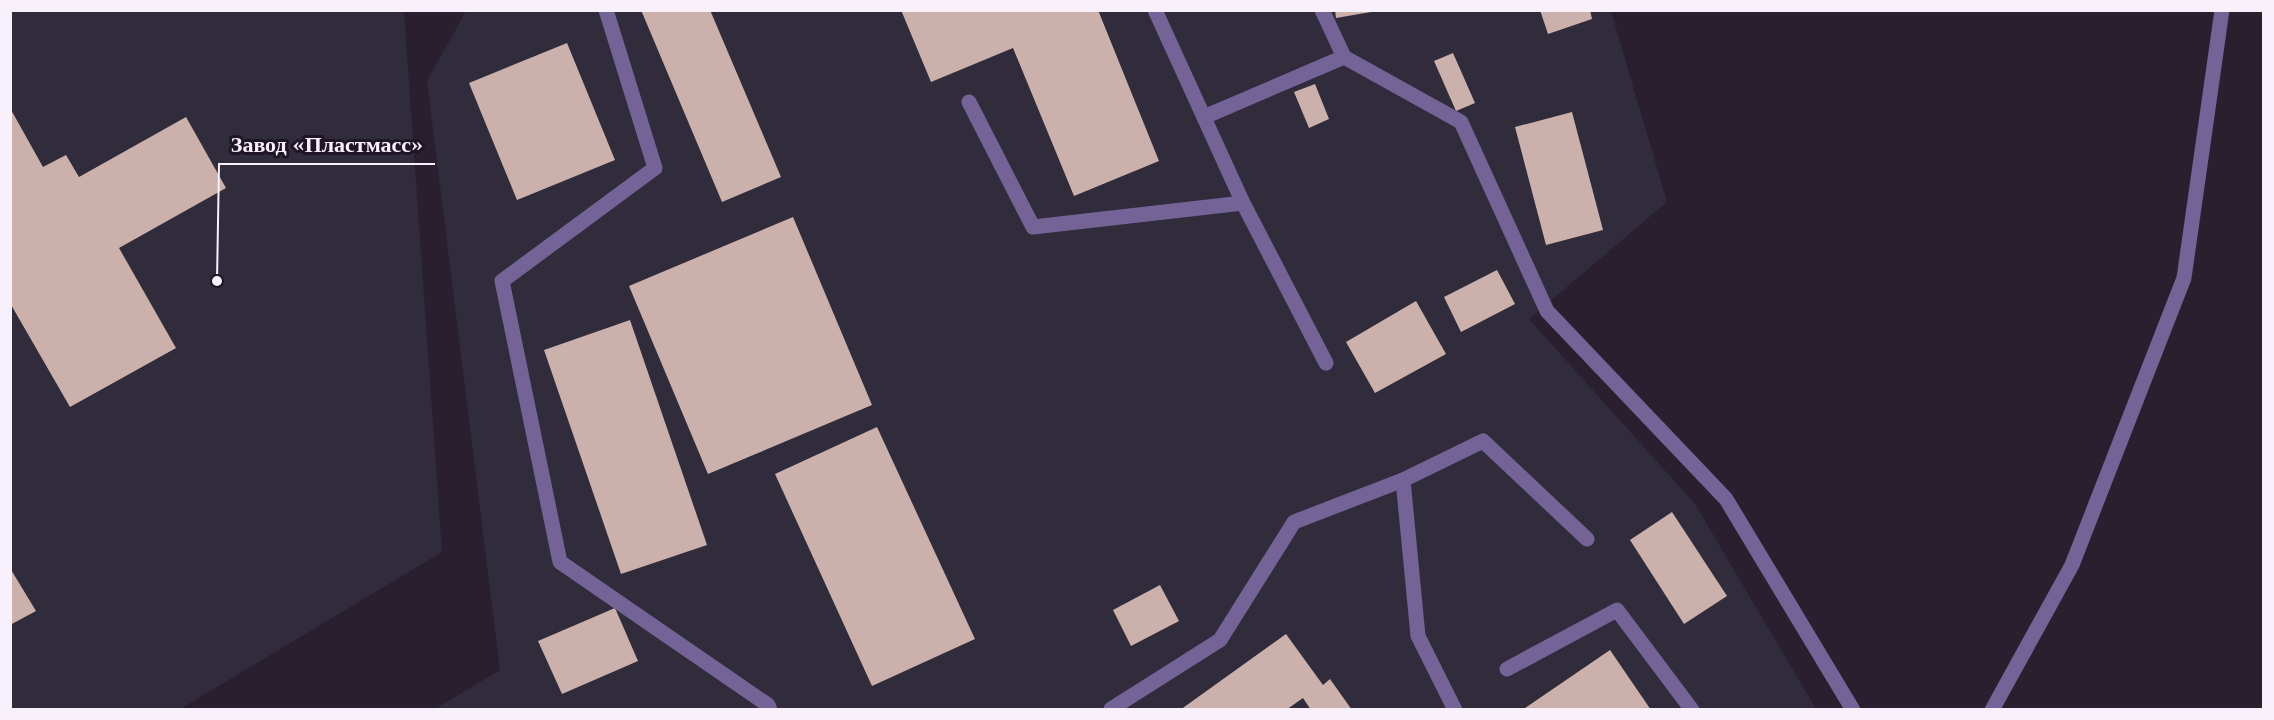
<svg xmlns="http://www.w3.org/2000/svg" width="2274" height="720" font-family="'Libre Baskerville',serif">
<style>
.industrial{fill:#302c3c}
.building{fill:#ccb0ab}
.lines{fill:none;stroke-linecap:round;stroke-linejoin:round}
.minor{stroke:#736397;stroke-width:15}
.leader{fill:none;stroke:#f8f1fc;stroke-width:2}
.callout-dot{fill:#f8f1fc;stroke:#1f1525;stroke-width:2}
.callout-label{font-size:22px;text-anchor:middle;font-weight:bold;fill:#f8f1fc;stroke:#1f1525;stroke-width:6;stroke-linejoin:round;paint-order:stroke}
</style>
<rect width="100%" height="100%" fill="#291f2f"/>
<g class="industrial">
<path d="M10 11H404L442 552 180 709H11Z"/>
<path d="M466 11H1611L1667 202 1529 319 1695 504 1816 709H435L500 670 427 81Z"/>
</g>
<g class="building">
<path d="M641 10H710L781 177 722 202Z"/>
<path d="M901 10H1098L1159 161 1074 196 1013 48 931 82Z"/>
<path d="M1335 10H1371V12L1336 18Z"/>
<path d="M1540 10H1590L1592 19 1548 34Z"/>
<path d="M567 43 615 160 517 200 469 83Z"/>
<path d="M1453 53 1475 103 1456 111 1434 61Z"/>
<path d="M1315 84 1329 119 1309 128 1294 92Z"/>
<path d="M10 108 43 167 66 155 79 177 186 117 226 188 119 248 176 348 70 407 10 303Z"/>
<path d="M1572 112 1603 230 1546 245 1515 127Z"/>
<path d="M793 217 872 405 708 474 629 286Z"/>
<path d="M1497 270 1515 304 1461 332 1444 297Z"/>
<path d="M1416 301 1446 354 1375 393 1346 342Z"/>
<path d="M630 320 707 545 621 574 544 350Z"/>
<path d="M877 427 975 639 872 686 775 474Z"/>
<path d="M1672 512 1727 596 1684 624 1630 540Z"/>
<path d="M10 568 36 611 10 625Z"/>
<path d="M1160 585 1179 621 1131 646 1113 610Z"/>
<path d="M615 608 638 661 562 694 538 641Z"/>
<path d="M1286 634 1323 685 1330 679 1352 710H1311L1303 698 1286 710H1180Z"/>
<path d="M1610 650 1651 710H1522Z"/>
</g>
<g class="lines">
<g class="minor">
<path d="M606 10 655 168 502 281 560 562 768 705 770 710"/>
<path d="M1155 10 1243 203 1326 363"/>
<path d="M1322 10 1344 57 1461 122 1547 311 1726 499 1853 710"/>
<path d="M969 102 1033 227 1243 203"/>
<path d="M1204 117 1344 57"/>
<path d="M1507 669 1617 610 1692 710"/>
<path d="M1111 709 1220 640 1294 522 1403 480"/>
<path d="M1455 710 1418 636 1403 480 1483 441 1587 539"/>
<path d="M1992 710 2072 565 2184 278 2222 10"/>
</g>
</g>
<path class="leader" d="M217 281L219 164H435"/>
<circle class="callout-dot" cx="217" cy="281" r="6"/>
<g class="callout-label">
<text x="327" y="152">Завод «Пластмасс»</text>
</g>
<rect width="2274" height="720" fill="none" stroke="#f8f1fc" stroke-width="24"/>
</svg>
